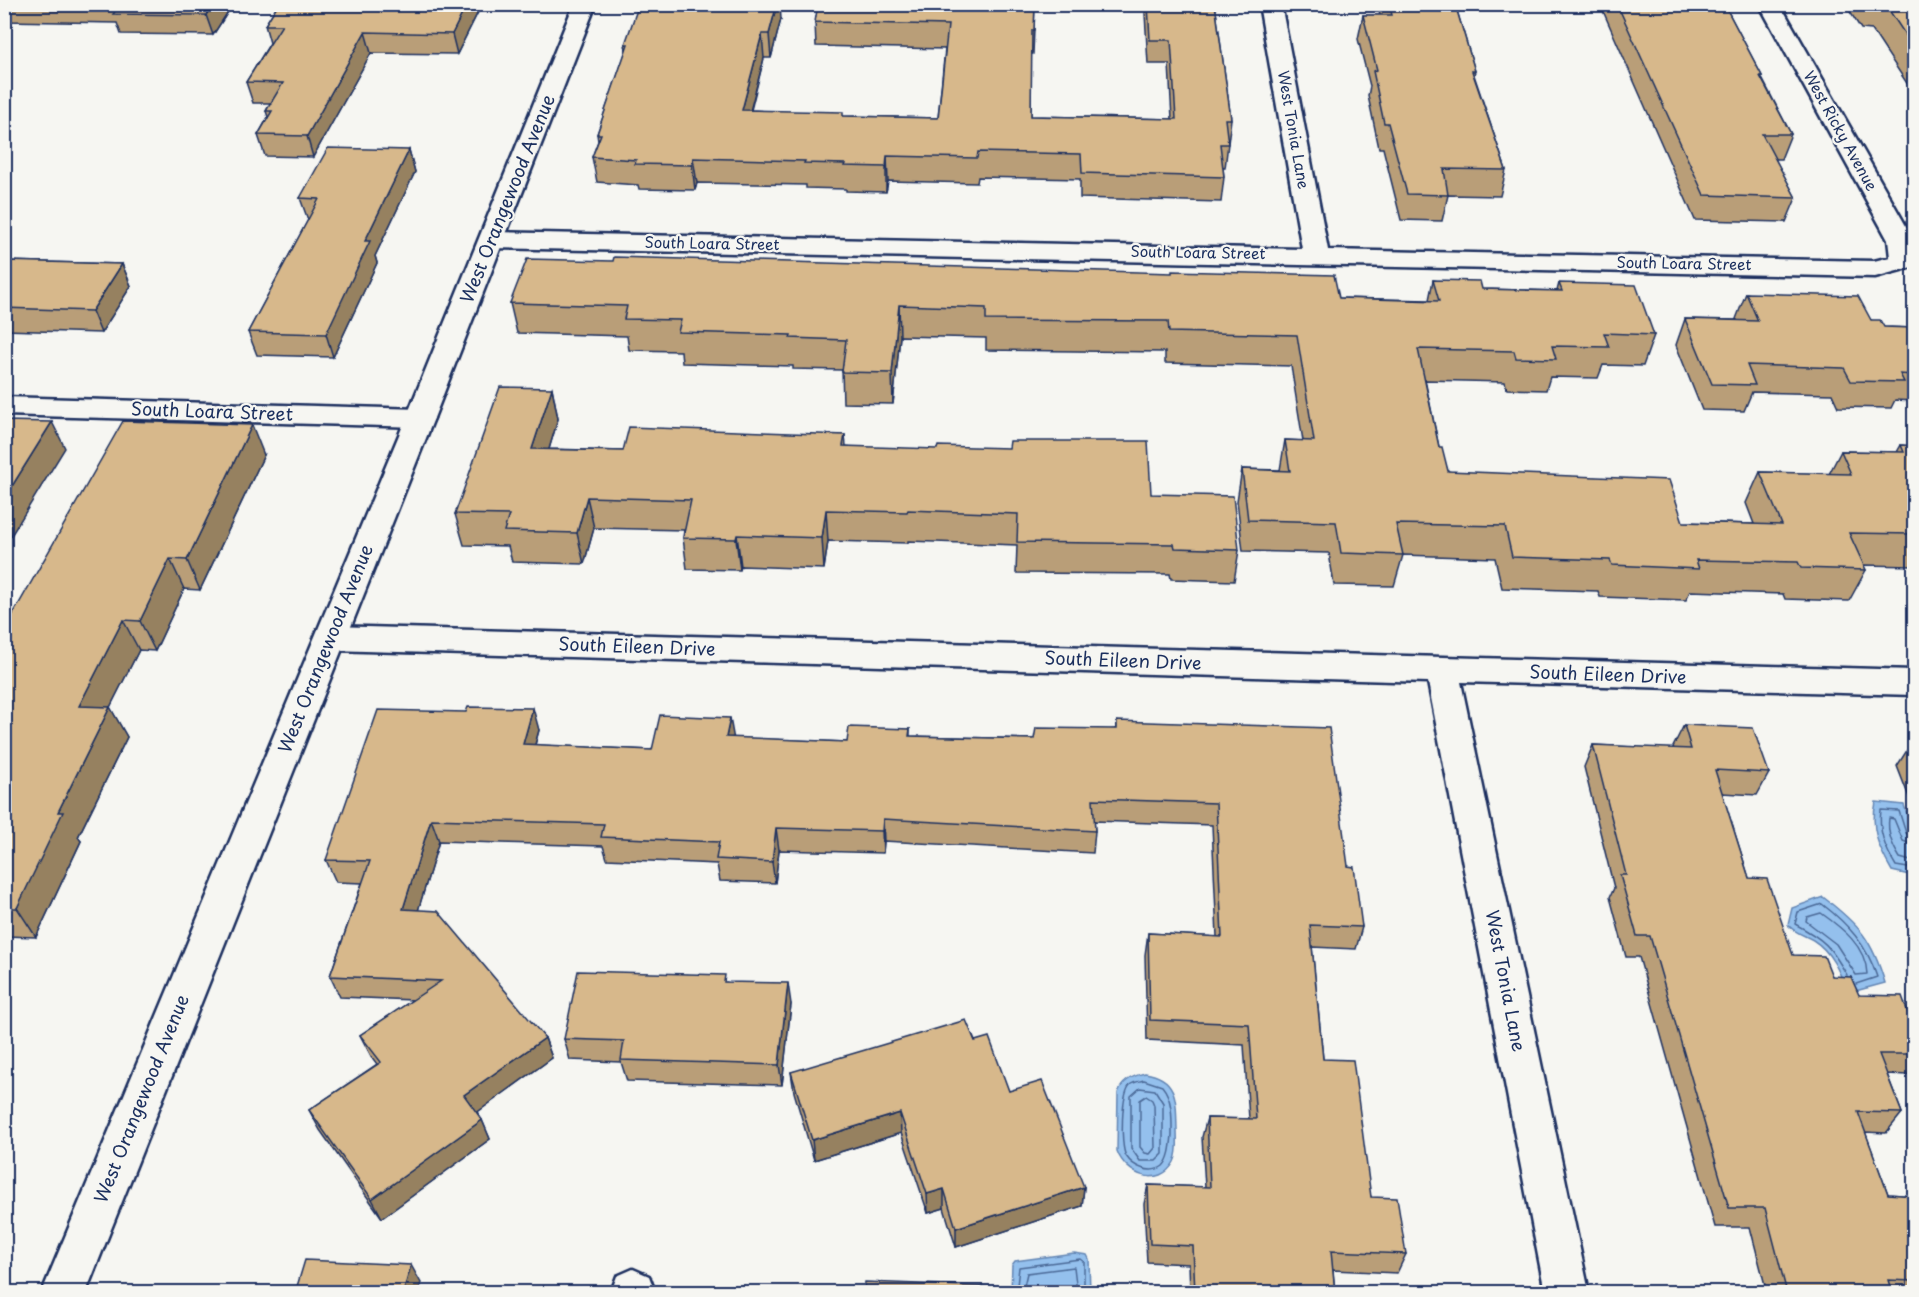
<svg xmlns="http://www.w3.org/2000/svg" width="1919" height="1297" font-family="'Playpen Sans',sans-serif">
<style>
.water{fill:#94c0ed;stroke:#6486b4;stroke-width:1.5}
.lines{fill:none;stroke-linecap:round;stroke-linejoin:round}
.shore{stroke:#4b6997;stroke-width:1.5}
.minor-casing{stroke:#1b2f5e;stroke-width:5}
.major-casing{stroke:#1b2f5e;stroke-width:5}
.minor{fill:#f6f6f2;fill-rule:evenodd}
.major{fill:#f6f6f2;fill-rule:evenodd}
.wall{fill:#b99e78;stroke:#1b2f5e;stroke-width:1.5}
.shaded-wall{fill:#968161;stroke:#1b2f5e;stroke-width:1.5}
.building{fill:#d7b88b;stroke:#1b2f5e;stroke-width:1.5}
.labels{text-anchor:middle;stroke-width:4.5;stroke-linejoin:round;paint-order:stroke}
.far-street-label{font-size:15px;fill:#1b2f5e;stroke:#f6f6f2}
.street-label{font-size:18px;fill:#1b2f5e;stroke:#f6f6f2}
</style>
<rect width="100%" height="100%" fill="#f6f6f2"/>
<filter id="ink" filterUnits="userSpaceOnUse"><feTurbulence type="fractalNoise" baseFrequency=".0167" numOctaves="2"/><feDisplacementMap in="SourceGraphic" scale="12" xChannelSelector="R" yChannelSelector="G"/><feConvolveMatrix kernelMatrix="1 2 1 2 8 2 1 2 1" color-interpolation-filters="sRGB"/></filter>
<g filter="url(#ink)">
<g class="water">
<path d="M1876 802 1904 805 1914 835V876L1892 871C1879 849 1870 829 1876 802Z"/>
<path d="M1823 897C1859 925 1872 939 1885 983L1848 993C1840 973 1832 952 1813 940 1804 935 1795 933 1788 925L1792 908Z"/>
<path d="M1145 1073C1179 1078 1176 1102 1177 1130 1177 1140 1179 1152 1174 1162 1159 1189 1126 1175 1117 1151L1118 1093C1122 1081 1132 1076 1145 1073Z"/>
<path d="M1074 1253 1087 1255 1089 1259 1090 1292H1011L1012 1265 1015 1261Z"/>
</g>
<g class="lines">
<g class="shore">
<path d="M1914 837 1906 833 1899 811 1881 810C1878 831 1885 848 1896 866L1914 869"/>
<path d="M1914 845 1903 841 1894 819 1889 818C1887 833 1892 845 1900 858L1914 862"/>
<path d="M1821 913C1842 928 1866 946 1867 974L1856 975 1836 944 1806 921 1807 917Z"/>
<path d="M1847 975C1830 946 1825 940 1795 924L1798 912 1822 904C1848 924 1867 945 1877 977L1856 984"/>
<path d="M1144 1080 1162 1086C1173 1099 1172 1119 1172 1135 1171 1145 1170 1159 1163 1166 1151 1175 1133 1167 1126 1156 1120 1146 1121 1092 1131 1084 1134 1082 1140 1081 1144 1080Z"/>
<path d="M1140 1088 1155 1090 1163 1103V1154L1156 1161H1140L1131 1148V1096Z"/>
<path d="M1146 1096 1152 1100 1154 1105 1155 1148 1150 1154 1145 1153 1140 1147V1100Z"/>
<path d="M1017 1286 1019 1267 1080 1259 1084 1262V1292"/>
<path d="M1024 1286 1027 1273 1074 1267 1077 1292"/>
</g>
<g class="minor-casing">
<g id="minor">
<path d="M1259 4H1281L1328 250 1874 261 1890 257 1888 240 1759 4H1780L1914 240V263L1912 267 1875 277 492 248 483 245 479 240 483 235 492 232 1302 249Z"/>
<path d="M4 397 420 409 430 411 434 418 430 425 420 427 4 415Z"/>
<path d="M331 626 1914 670V695L1461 682 1589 1292H1545L1428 682 331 650 319 646 315 638 319 630Z"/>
<path d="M633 1269 649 1276 655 1292H611L617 1276Z"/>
</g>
</g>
<g class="major-casing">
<path id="major" d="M574 4H596L434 418 86 1292H42L406 418Z"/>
</g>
<use href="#minor" class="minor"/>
<use href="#major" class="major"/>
</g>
<g class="wall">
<path d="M4 4H233L213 35 121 34 117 23 4 21Z"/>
<path d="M278 4H482L457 54 371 53 313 157 265 156 258 135 268 117 266 111 270 103H253L246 82 270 43 265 25Z"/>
<path d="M1035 4 1033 54H1031V116L1172 119 1169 64H1148L1145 14 1146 4H1215L1231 119 1225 168H1223L1224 177 1221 202 1080 198V179L978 177 977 183 888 181 886 192 846 191V189L806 188V185L697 183 695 190 639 189 638 185 597 182 592 157 598 141 597 134 626 51 625 44 781 19 771 58H764L751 110 844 116 938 118 945 49 816 46 815 22Z"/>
<path d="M1377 4H1455L1475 71 1474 75 1506 170 1500 196 1448 195 1442 221 1401 220 1383 148H1379L1368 96 1370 86 1358 39 1363 15H1380Z"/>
<path d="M1600 4H1724L1762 76V78L1791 134 1781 159H1775L1796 198 1786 222 1695 220Z"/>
<path d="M1845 4H1914V94L1872 30 1861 29Z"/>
<path d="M409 150 415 172 375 256 377 263 333 357 257 355 248 332 308 220 300 198Z"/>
<path d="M4 261 122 264 131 286 101 333 4 330Z"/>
<path d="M1433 280 1482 289 1557 291 1559 283 1654 335 1643 366 1603 365 1598 378 1550 377 1546 390 1507 389 1505 382 1425 380 1439 447 1448 471 1683 522 1754 524 1746 503 1760 472 1829 474 1841 451 1897 452 1901 445 1914 446V566L1863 565 1866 570 1849 601 1785 599 1783 594 1690 591 1686 600 1600 597 1598 591 1502 588 1495 558 1403 555 1394 586 1334 585 1329 553 1243 551 1237 501 1242 469 1280 470 1285 440 1303 441 1291 366 1165 363V352L986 350V338L900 336 893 404 843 403 842 370 793 369V366L682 363 681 351 629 350 627 336 517 333 510 303 1339 298 1429 300Z"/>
<path d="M1746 293 1871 320 1884 327 1914 328V401L1895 400 1891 408 1838 407 1832 394 1752 392 1744 411 1702 410 1676 345 1685 319 1737 320 1736 319Z"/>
<path d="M552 388 558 419 549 449 623 451 845 435 846 446 1151 494 1239 550 1234 581 1171 579 1170 574 1016 573 1017 545 908 541V543L828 541 824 569 741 566 740 570 687 569 683 538 684 530 594 528 584 564 512 562 508 546 464 545 455 514Z"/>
<path d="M264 455 200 590 184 589 155 651 139 650 110 707 127 737 78 837 81 841 36 937 4 936V630Z"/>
<path d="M466 712 539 730 535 745 652 750 733 738 847 742 910 729V736L1034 739 1116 729 1117 721 1348 866 1362 927 1356 949 1312 947 1323 1059 1371 1197 1406 1254 1397 1273 1333 1270 1335 1293H1190L1189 1264 1147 1262 1144 1204 1148 1185 1205 1187 1202 1137 1207 1118 1249 1119 1244 1045 1147 1040 1145 955 1148 933 1217 937 1212 825 1094 821 1095 831 1093 853 884 841 883 853 779 850 775 883 720 881 717 864 607 859 603 846 439 841 418 910 545 1038 552 1058 477 1112 482 1120 490 1139 382 1218 320 1130 309 1110 377 1064 371 1056 360 1035 413 1000 340 997 330 976 362 883 336 882 326 860Z"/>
<path d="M1684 725 1769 773 1757 795 1722 793 1749 878 1793 955 1832 976 1859 995 1914 1029V1067L1908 1075 1887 1074 1902 1113 1886 1133 1865 1132 1888 1194 1914 1196V1293H1767L1750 1227H1715L1639 957H1626L1610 897 1614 888 1584 767 1593 745 1674 749 1673 747Z"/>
<path d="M1911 744H1914V810L1897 766Z"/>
<path d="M726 982 791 1004 782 1085 627 1081 621 1062 570 1060 564 1039Z"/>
<path d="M975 1041 1009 1091 1084 1187 1082 1206 956 1247 944 1208 928 1213 901 1133 814 1160 794 1092 791 1072Z"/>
</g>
<g class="shaded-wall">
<path d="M113 4H135L117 14Z"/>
<path d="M213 4H233L213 35 206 15Z"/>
<path d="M467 4H482L457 54 452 34Z"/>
<path d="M777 4H780L781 19 771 58 769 34Z"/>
<path d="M365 32 371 53 313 157 307 136Z"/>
<path d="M762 34 764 58 744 134 742 110Z"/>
<path d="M409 150 415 172 375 256 377 263 333 357 326 334 365 241Z"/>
<path d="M887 156 888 181 886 192V167Z"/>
<path d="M693 158 697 183 695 190 692 165Z"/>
<path d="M122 264 131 286 101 333 92 311Z"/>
<path d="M899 305 900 336 893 404 892 373Z"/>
<path d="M552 388 558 419 540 479 532 449Z"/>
<path d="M52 422 65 448 4 547V499Z"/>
<path d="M252 425 264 455 200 590 187 560Z"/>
<path d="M587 497 594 528 584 564 577 533Z"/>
<path d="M826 510 828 541 824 569 822 538Z"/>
<path d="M737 535 741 566 740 570 736 539Z"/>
<path d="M170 559 184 589 155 651 140 621Z"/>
<path d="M123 620 139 650 96 735 79 706Z"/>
<path d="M110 707 127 737 78 837 81 841 36 937 17 908 58 812Z"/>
<path d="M533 708 539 730 529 766 523 744Z"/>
<path d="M730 718 734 740 726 737Z"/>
<path d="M431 819 439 841 412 931 403 909Z"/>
<path d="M883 819 884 841 883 853 882 831Z"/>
<path d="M776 828 779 850 775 883 772 862Z"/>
<path d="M788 983 791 1004 782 1085 779 1065Z"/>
<path d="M545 1038 552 1058 472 1116 464 1095Z"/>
<path d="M900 1113 901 1133 814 1160 812 1140Z"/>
<path d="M482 1120 490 1139 382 1218 372 1199Z"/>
<path d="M1084 1187 1082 1206 956 1247V1228Z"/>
<path d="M944 1189V1208L928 1213 927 1194Z"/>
<path d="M411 1265 421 1283 418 1293H403Z"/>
</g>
<g class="building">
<path d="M121 4H213L206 15 113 14Z"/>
<path d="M278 4H467L452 34 365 32 307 136 258 135 272 111H266L283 83 246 82 282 25H265Z"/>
<path d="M639 4H777L769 34H762L742 110 843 112V116L938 118 948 25 815 22 818 4H1035L1034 30H1032L1031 116 1176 119 1171 40H1150L1148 4H1215L1231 119H1225L1228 144H1220L1224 177 1082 173 1081 154 978 152 977 158 887 156 886 167 844 166 845 164 804 163 805 161 693 158 692 165 635 164 636 160 592 157 601 134H597L628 44H625Z"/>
<path d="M1389 4H1455L1475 71H1472L1506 170 1444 169 1448 195 1407 194 1388 123H1384L1373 71 1377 70 1363 15H1392Z"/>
<path d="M1617 4H1724L1762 76H1760L1791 134H1762L1796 198 1704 195Z"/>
<path d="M1885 4H1914V48Z"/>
<path d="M328 148 409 150 365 241H370L326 334 248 332 319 199 300 198Z"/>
<path d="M614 257 1172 273V271L1334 275 1339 298 1439 301 1433 280 1480 281 1482 289 1562 291 1559 283 1636 285 1654 335 1604 333 1609 347 1552 346 1556 359 1516 358 1514 351 1418 349 1439 447H1442L1448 471 1669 480 1683 522 1782 525 1760 472 1851 474 1841 451 1904 452 1901 445 1914 446V534L1849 533 1866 570 1801 568 1798 562 1696 560 1699 569 1612 565 1610 560 1512 557 1505 526 1396 524 1403 555 1341 553 1336 522 1248 520 1242 469 1290 471 1285 440 1314 441 1297 335 1169 332 1168 321 986 320V308L899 305 892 373 842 372 846 340 790 338 791 335 678 332 681 320 624 319 627 306 510 303 527 259 613 261Z"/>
<path d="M4 261 122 264 92 311 4 308Z"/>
<path d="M1746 293 1858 296 1871 320H1880L1884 327 1914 328V375L1900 374 1904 382 1851 381 1844 368 1747 365 1755 385 1712 384 1685 319 1758 321Z"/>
<path d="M500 387 552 388 532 449 623 451 629 427 845 435 843 446 937 449 938 446 1009 448 1010 441H1148L1151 494 1233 496 1239 550 1175 548 1174 544 1017 542 1018 514 908 510 907 512 826 510 822 538 737 535 736 539 683 538 691 500 587 497 577 533 504 531 509 515 455 514Z"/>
<path d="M4 421 52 422 4 499Z"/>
<path d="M123 421 252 425 187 560 170 559 140 621 123 620 79 706 110 707 58 812H63L17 908H4V759L8 751H4V630Z"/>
<path d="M468 707 533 708 523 744 652 750 660 715 730 718 726 737 847 742 849 727 910 729 909 736 1034 739 1036 728 1117 729V721L1329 728 1348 866 1354 867 1362 927 1310 925 1323 1059 1353 1060 1371 1197 1397 1198 1406 1254 1331 1251 1335 1293H1195L1193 1246 1150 1244 1148 1185 1210 1187 1207 1118 1256 1119 1249 1024 1150 1020 1148 933 1222 937 1216 803 1093 799 1095 831 883 819 882 831 776 828 772 862 716 859 719 842 601 837 604 824 431 819 403 909 438 911 545 1038 464 1095 482 1120 372 1199 309 1110 381 1062 360 1035 441 981 330 976 370 861 326 860 378 710 466 712Z"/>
<path d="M1684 725 1753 728 1769 773 1715 770 1749 878 1767 879 1793 955 1824 956 1832 976 1851 977 1859 995 1902 996 1914 1029V1054H1879L1902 1113 1858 1112 1888 1194 1914 1196V1281L1888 1280 1892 1293H1787L1765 1208H1729L1650 936H1637L1620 875H1626L1593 745 1691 749Z"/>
<path d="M1911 744H1914V754Z"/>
<path d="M578 971 725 975 724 982 788 983 779 1065 621 1060 624 1041 564 1039Z"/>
<path d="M966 1020 975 1041 989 1037 1009 1091 1042 1081 1084 1187 956 1228 944 1189 927 1194 900 1113 812 1140 791 1072Z"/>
<path d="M305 1260 411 1265 403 1293H295Z"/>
<path d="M865 1282 1028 1288V1293H864Z"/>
</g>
</g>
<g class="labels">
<g class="far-street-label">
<text transform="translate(1293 130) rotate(80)" y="5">West Tonia Lane</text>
<text transform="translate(1840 131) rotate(61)" y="5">West Ricky Avenue</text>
<text transform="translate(712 244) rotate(1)" y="5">South Loara Street</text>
<text transform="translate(1198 253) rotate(1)" y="5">South Loara Street</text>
<text transform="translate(1684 264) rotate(1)" y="5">South Loara Street</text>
</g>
<g class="street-label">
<text transform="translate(508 199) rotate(-68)" y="6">West Orangewood Avenue</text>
<text transform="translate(212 412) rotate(2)" y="6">South Loara Street</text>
<text transform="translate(637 647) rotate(2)" y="6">South Eileen Drive</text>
<text transform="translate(326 649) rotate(-68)" y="6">West Orangewood Avenue</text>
<text transform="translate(1123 661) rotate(2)" y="6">South Eileen Drive</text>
<text transform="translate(1608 675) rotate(2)" y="6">South Eileen Drive</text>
<text transform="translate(1505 981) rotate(79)" y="6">West Tonia Lane</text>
<text transform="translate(142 1099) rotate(-68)" y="6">West Orangewood Avenue</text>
</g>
</g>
<rect width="1919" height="1297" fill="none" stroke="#f6f6f2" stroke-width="24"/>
<rect x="12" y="12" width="1895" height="1273" fill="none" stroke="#1b2f5e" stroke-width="2" filter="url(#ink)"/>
</svg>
